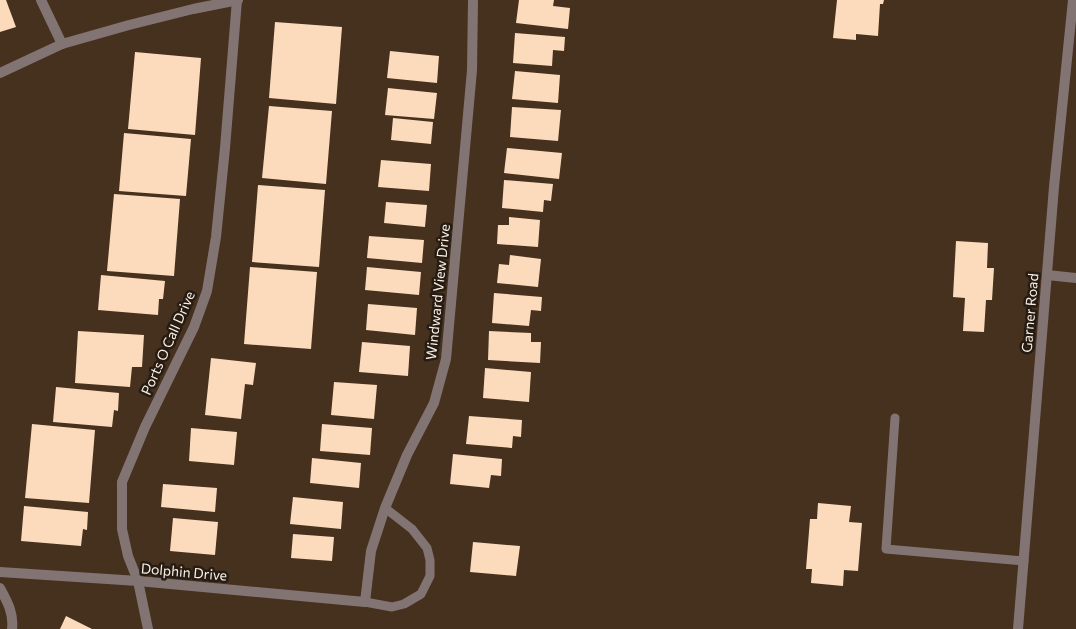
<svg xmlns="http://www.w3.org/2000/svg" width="1076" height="629" font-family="Commissioner,sans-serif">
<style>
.building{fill:#fcdbbd}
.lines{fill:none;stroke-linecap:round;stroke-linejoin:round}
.service{stroke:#837474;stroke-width:9}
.minor{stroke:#837474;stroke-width:10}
.tertiary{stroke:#837474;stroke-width:10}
.labels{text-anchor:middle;stroke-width:5;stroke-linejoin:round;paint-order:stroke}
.street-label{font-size:14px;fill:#fdefe3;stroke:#251c13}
</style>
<rect width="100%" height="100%" fill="#46311e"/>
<g class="building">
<path d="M0 0H6L16 27 0 32Z"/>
<path d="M519 0H554L553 6 570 8 568 29 516 23Z"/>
<path d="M837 0H884L883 4H880L878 36 856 34V40L833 38Z"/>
<path d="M275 22 342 27 336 104 269 98Z"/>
<path d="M515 33 565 37 564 51 553 50 552 66 513 63Z"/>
<path d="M390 51 439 56 437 83 387 78Z"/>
<path d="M135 52 201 58 195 135 128 129Z"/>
<path d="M515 71 560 75 558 103 512 99Z"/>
<path d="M388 88 437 93 434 119 385 115Z"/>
<path d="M269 106 332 111 326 184 262 178Z"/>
<path d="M512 107 561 110 558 141 510 137Z"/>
<path d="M393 118 433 122 431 144 391 140Z"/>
<path d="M124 133 191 139 186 196 119 191Z"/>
<path d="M507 148 562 153 559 179 504 173Z"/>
<path d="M381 160 431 164 429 191 378 187Z"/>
<path d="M504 180 553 184 551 201 544 200 543 212 502 208Z"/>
<path d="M258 185 325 190 319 267 252 262Z"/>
<path d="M114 194 180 199 174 276 107 271Z"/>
<path d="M386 202 427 205 425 227 384 223Z"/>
<path d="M509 217 540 220 538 247 497 244 498 225H509Z"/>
<path d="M369 236 424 240 422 263 367 258Z"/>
<path d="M956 241 988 243 987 268H994L992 300H986L984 332 963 331 965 298 953 297Z"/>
<path d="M510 255 541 259 538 287 497 283 499 264 509 265Z"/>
<path d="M250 267 317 272 311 349 244 344Z"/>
<path d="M367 267 421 272 419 295 365 290Z"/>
<path d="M101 275 165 281 163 299H159L158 315 98 310Z"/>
<path d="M494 293 542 297 541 311 531 310 529 326 492 323Z"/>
<path d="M368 304 417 308 415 335 366 330Z"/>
<path d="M78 331 144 335 142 367H132L130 387 75 383Z"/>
<path d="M489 331 531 333V342H541L540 363 488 360Z"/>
<path d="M362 342 410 346 408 376 359 372Z"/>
<path d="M211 358 256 363 253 385 245 384 241 419 205 415Z"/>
<path d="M485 368 531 372 529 402 483 398Z"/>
<path d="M334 382 377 385 374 419 331 415Z"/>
<path d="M56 387 119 393 118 411 114 410 112 427 53 422Z"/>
<path d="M469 416 522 420 521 437 513 436 512 448 466 444Z"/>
<path d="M32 424 95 430 89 503 25 498Z"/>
<path d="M322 424 372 428 370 455 320 451Z"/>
<path d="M191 428 237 432 234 465 189 461Z"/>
<path d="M453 454 502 459 501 476 491 475 489 488 450 484Z"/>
<path d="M312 458 361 463 359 488 310 483Z"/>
<path d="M163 484 217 488 215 512 161 507Z"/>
<path d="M293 497 343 502 341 529 290 524Z"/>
<path d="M818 503 851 506 849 522 862 523 858 571 844 570 843 586 811 583 812 569H806L810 519H817Z"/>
<path d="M24 506 88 512 87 530 83 529 81 546 21 541Z"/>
<path d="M173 518 218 522 215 555 170 551Z"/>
<path d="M293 534 334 537 332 561 291 558Z"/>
<path d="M473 542 520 546 516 576 470 572Z"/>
<path d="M66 616 92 629H60Z"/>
</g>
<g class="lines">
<g class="service">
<path d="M895 418 886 549 1024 561"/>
<path d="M365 602 392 607 404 604 421 594 430 576V560L427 548 412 529 385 508"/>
</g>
<g class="minor">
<path d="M41 0 62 44"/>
<path d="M0 73 62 44 129 25 193 9 238 0"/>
<path d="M1047 275 1076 278"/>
<path d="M0 572 138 581 365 602 371 551 385 508 407 455 434 403 446 359 472 70 473 0"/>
<path d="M0 588C7 601 14 613 12 629"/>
<path d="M148 629 138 581 128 556 122 529V482L145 427 194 327 207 291 216 237 225 148 237 0"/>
</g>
<path class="tertiary" d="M1018 629 1054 187 1073 0"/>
</g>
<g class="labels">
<g class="street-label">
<text transform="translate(438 292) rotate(-84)" y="5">Windward View Drive</text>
<text transform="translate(1030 313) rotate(-85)" y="5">Garner Road</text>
<text transform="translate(168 343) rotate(-66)" y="5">Ports O Call Drive</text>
<text transform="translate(184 572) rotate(5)" y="5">Dolphin Drive</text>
</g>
</g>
</svg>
